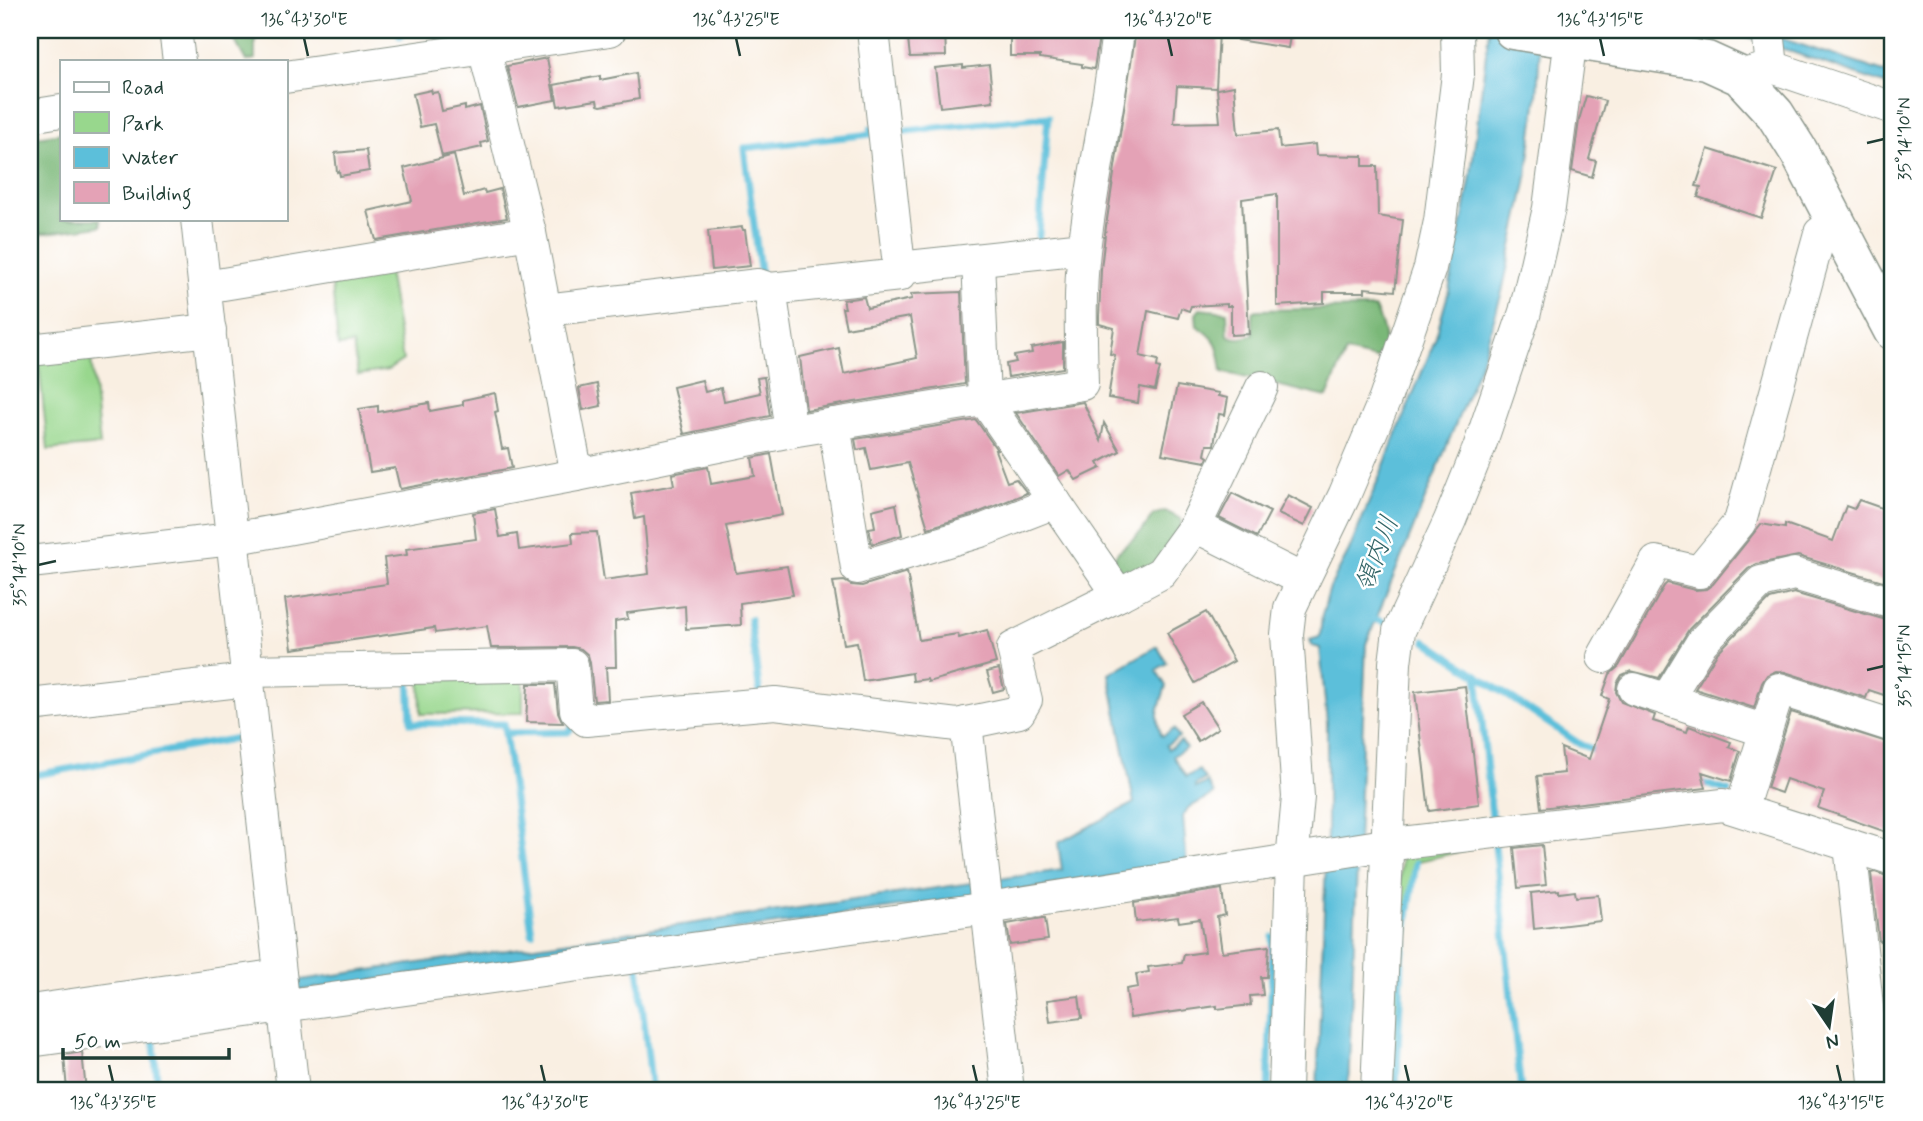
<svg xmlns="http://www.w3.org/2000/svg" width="1923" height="1121" font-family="Mynerve,'Klee One',sans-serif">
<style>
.green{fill:#98d78d;stroke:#5c8a60;stroke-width:2}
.forest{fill:#7ab878;stroke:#4c7a56;stroke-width:2}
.water{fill:#5cbfda;stroke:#3e7e87;stroke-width:2}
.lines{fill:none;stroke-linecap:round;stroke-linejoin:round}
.stream{stroke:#5cbfda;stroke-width:7}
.building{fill:#e4a2b6}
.minor-casing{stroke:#8c968b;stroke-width:34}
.major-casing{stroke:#8c968b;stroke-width:41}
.minor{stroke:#fff;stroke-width:32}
.major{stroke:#fff;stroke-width:38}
.ticks{fill:none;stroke:#1f3d34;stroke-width:2.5}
.labels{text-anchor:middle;stroke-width:5;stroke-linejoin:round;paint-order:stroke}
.water-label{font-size:26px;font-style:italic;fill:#316466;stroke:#fff}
.neatline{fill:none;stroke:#1f3d34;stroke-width:2.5}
.ticks-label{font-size:18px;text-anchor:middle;fill:#1f3d34}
</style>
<rect width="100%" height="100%" fill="#fff"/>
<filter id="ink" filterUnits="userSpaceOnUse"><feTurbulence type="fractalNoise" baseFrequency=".0143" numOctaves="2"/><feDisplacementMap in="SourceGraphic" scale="14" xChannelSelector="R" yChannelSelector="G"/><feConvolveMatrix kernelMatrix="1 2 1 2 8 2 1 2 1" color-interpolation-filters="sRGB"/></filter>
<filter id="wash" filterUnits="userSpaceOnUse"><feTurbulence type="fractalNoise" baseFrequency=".00686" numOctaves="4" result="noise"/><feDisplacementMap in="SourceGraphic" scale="28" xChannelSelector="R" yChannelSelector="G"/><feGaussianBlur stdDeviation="1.57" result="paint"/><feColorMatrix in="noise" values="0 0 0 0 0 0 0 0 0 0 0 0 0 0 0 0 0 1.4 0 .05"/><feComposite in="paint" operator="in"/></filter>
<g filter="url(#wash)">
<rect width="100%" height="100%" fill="#f9efe2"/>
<g class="green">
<path d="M387 265 403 360 388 370 358 375 353 344 338 346 331 274Z"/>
<path d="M90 348 100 445 48 450 38 354Z"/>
<path d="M523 673V713L421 714 420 676Z"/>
<path d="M1466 850 1415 862 1400 957 1395 1091H1385L1402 853Z"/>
</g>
<g class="forest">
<path d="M229 30H282L274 35 255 38V59L246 61Z"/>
<path d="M61 133V219H100L101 226 30 235V138Z"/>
<path d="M1375 308C1382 324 1392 346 1376 359L1346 352 1327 397 1222 372C1219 348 1219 339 1197 326L1196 314 1200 309 1227 312 1228 335C1234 340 1247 338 1253 334V312L1257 310Z"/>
<path d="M1165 511 1181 519V525L1157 565 1128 580 1112 562 1117 553 1142 531 1153 515Z"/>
</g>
<g class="water">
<path d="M1489 30H1541L1537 96 1526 183 1502 292 1481 362 1366 644 1348 1091H1317L1327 833V723L1320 648 1312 646 1310 640 1320 637 1322 615 1330 587 1349 551 1435 340 1449 290 1470 181Z"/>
<path d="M1691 30H1756L1893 75V87L1751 38Z"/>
<path d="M1157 646 1167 663 1156 670 1166 686C1160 706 1153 716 1162 736L1174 729 1179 737 1166 745 1168 749 1181 741 1186 748 1173 756 1186 777 1199 770 1205 779 1195 785 1196 788 1207 782 1214 794 1188 808 1183 816 1187 867 150 1011 294 981 1062 870 1058 843 1134 803 1109 674Z"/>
</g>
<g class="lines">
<g class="stream">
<path d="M399 30 400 36"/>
<path d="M896 132 1048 117 1038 246"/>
<path d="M1878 274 1893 272"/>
<path d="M761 277 744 148 872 134 871 129"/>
<path d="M1366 616 1389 624"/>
<path d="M750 619 760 695"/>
<path d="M1426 641 1581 745 1601 752"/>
<path d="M1477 675 1492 817"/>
<path d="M409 677 411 723 504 724 532 933"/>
<path d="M505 733 568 732 574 725"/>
<path d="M30 776 238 738"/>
<path d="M1696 781 1728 791"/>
<path d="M1495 845 1521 1091"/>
<path d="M638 967 652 1091"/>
<path d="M153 1033 158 1091"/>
<path d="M1268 1091 1273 937"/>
<path d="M1396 1091 1402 956 1416 863"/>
</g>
</g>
<g id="blocks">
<g class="building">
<path d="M907 30H945L946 56 910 57Z"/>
<path d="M1010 30H1100L1094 69 1082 67V64L1040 58V56H1010Z"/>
<path d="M1136 30 1219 32 1216 88 1177 86 1174 123 1220 122 1217 89 1234 86 1238 134 1278 130 1280 148 1315 144 1316 155 1363 156V166H1377L1378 216 1403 220 1395 291 1365 288V292H1324V303L1277 306V194L1242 199 1249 334 1231 335V306H1227V304L1191 306 1189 311 1181 308 1178 318 1148 311 1140 356 1158 360 1157 367 1160 368 1155 390 1140 387 1138 403 1108 398 1115 355 1110 354 1114 328 1099 324V317L1101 269 1106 226Z"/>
<path d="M1238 30H1291L1288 48 1237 40Z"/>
<path d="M547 58 555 100 518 107 507 66Z"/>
<path d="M963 65V68L989 65 993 101 940 107 935 68Z"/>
<path d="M636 73 639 99 601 106 598 105 597 100 558 106 554 85 600 76V80Z"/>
<path d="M431 90 432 93 438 92 442 111 465 106V110L480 106 488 141 481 143 482 147 442 156 434 124 420 127 413 94Z"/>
<path d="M1586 96 1605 101 1589 159 1596 161 1592 177 1572 171 1579 120Z"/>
<path d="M1708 149 1777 171 1761 218 1698 197 1701 187 1696 186Z"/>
<path d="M366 150 369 171 340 176 339 171 337 172 335 153Z"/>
<path d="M454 155 464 196 484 190 485 193 500 189 507 218 376 240 368 211 412 201 404 168Z"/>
<path d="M742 227 743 230H745L750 266 712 270 708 231Z"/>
<path d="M961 292 965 384 806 410 800 357 839 348 844 374 917 358 910 317 846 328 842 308H845L843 300 864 297 867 308 912 299 911 294Z"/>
<path d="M1063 342V368L1008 377 1006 364 1016 362 1014 356 1032 353 1031 348Z"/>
<path d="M764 377 770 416 684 434 673 387 702 380 705 392 721 388 724 401 760 393 757 378Z"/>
<path d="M597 384 601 406 583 410 579 388Z"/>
<path d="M1177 386 1219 393 1218 396 1228 398 1225 415 1219 414 1214 445H1207L1205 455 1208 457 1206 462 1162 454Z"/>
<path d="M495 393 498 411 495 412 502 449 508 448 512 468 400 489 395 468 370 472 359 409 378 406V412L429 403 430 411 463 405V400Z"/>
<path d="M1083 402 1101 441 1104 423 1120 451 1098 463 1101 468 1076 480 1069 470 1059 476 1016 413Z"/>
<path d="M976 420 997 450H995L1007 482 1016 479 1027 493 975 514 928 528 908 463 871 470 866 448 857 450 855 439Z"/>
<path d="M771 454 782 515 726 526 736 573 787 566 793 595 740 603 741 625 686 629 685 606 627 613 628 619 615 621 616 667H606L608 700 594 701 590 663 588 655 581 649 572 647 491 648 487 626 435 633 434 628 292 649 285 599 387 584 384 558 407 555 406 549 476 539 473 513 495 509 500 537 517 534 519 550 573 543 572 533 597 532 604 580 649 574 644 517 635 519 631 493 674 485 672 474 708 467 711 484 755 476 752 458Z"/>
<path d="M1232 493 1270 512 1257 537 1219 518Z"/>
<path d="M1288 495 1313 508 1304 526 1278 514Z"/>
<path d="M1859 500 1893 512V584L1798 556 1757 564 1748 569 1689 629 1659 678 1631 671 1622 675 1617 683 1616 692 1621 702 1655 715 1653 721 1687 732 1689 726 1731 742 1729 747 1740 751 1731 781 1702 772 1706 788 1541 808 1537 776 1564 773 1561 748 1589 759 1609 699 1602 696 1610 674 1619 666 1664 586 1667 583 1695 590 1706 589 1713 584 1761 524 1785 528V524L1833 541 1846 506 1854 509Z"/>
<path d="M896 504 902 535 872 544 869 528 875 527 872 510Z"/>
<path d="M907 572 919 640 958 634 959 638 987 630 996 663 928 682 927 679 913 681 912 673 863 681 857 642 844 644 833 582 844 581 851 585 862 586Z"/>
<path d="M1794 593 1893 622V698L1869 690 1866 698 1785 672 1776 671 1767 675 1762 683 1754 708 1695 689 1717 653 1770 599Z"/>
<path d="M1206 612 1234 661 1195 683 1167 633Z"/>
<path d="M999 669 1004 689 993 692 987 672Z"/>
<path d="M528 684H555L558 712 563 723 526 722Z"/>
<path d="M1465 686 1479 804 1429 811 1415 692Z"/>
<path d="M1201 702 1218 728 1198 741 1181 714Z"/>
<path d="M1791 712 1893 744V820L1889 833 1818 808 1824 792 1786 779 1781 793 1767 788Z"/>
<path d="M1542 845 1546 885 1518 888 1514 848Z"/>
<path d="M1875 872 1887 876 1893 911V939L1879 941 1871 873Z"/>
<path d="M1222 889 1225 915 1217 917 1222 952 1269 946 1267 977H1261L1263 995 1250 996 1251 1005 1217 1009V1006L1130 1018 1126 989 1138 987 1136 974 1149 972 1148 967 1182 963 1184 955 1205 952 1200 919 1179 922 1178 917 1136 922 1134 903Z"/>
<path d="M1559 890V893L1575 891 1576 897 1598 895 1601 921 1534 929 1531 893Z"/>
<path d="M1043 918H1045L1048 940 1010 945 1007 924Z"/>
<path d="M1079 996 1082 1018 1050 1022 1047 1000Z"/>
<path d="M82 1052 86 1091H67L64 1055Z"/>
</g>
</g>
</g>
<g filter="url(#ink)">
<use href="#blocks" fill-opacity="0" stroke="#8c968b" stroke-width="2"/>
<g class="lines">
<g class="minor-casing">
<g id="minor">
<path d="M175 30 179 61"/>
<path d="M1768 30 1772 67"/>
<path d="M484 48 530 233 577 475"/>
<path d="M1740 76 1772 67 1893 108"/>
<path d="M285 77 610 30"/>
<path d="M30 116 61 111"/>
<path d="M197 219 293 1091"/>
<path d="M978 260 984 399 1119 595 1161 573 1195 526 1262 387"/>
<path d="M899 268 1084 248"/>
<path d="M205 287 530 233"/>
<path d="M545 310 758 285 770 289"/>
<path d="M30 350 210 330"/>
<path d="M834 424 857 568 981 531 1055 502"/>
<path d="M791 431 770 289 900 275 873 30"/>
<path d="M1195 526 1303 580"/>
<path d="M30 562 232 539 577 475 791 431 1082 384C1081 339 1079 295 1084 251 1092 177 1110 104 1118 30"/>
<path d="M1603 657 1656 562 1699 572 1740 522 1820 233 1836 221"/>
<path d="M247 671 572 665 576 710 586 720 775 703 957 725 1019 712 1026 700 1013 648 1119 595"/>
<path d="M1634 689 1766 731"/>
<path d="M1667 699 1702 642 1761 582 1794 574 1893 603"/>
<path d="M30 705 248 680"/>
<path d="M966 723 1008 1091"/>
<path d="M1741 810 1779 689 1893 726"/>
<path d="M1850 845 1876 1091"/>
<path d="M30 1011 280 975"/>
<path d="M30 1041 988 908 1385 845 1723 805 1893 859"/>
<path d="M1285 1091 1292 861 1298 797 1287 634 1290 608 1344 496 1385 399 1430 268 1440 221 1458 74 1457 30"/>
<path d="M1377 1091 1395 663 1399 631 1450 520 1479 448 1525 312 1549 208 1572 30"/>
</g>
</g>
<g class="major-casing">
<path id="major" d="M1513 30 1707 61 1740 76 1775 114 1799 152 1893 331"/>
</g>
<use href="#minor" class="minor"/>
<use href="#major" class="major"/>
</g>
</g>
<path class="ticks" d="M304 38 308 56M736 38 740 56M1168 38 1172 56M1600 38 1604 56M1867 143 1884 139M38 565 56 561M1867 670 1884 666M109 1065 113 1082M541 1065 545 1082M973 1065 977 1082M1405 1065 1409 1082M1837 1065 1841 1082"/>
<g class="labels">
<g class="water-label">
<text transform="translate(1376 553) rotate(-69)" y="9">領内川</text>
</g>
</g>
<rect width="1923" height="1121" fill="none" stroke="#fff" stroke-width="77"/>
<rect x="60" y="60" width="228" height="161" fill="#ffffff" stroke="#a5b1ae" stroke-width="2"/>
<rect x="74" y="82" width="35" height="10" fill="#ffffff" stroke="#a5b1ae" stroke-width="2"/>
<text x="122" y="94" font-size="21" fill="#1f3d34">Road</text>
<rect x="74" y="112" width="35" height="21" fill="#98d78d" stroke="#a5b1ae" stroke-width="2"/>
<text x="122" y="130" font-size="21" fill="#1f3d34">Park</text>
<rect x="74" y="147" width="35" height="21" fill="#5cbfda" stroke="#a5b1ae" stroke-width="2"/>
<text x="122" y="164" font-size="21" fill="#1f3d34">Water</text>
<rect x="74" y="182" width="35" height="21" fill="#e4a2b6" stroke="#a5b1ae" stroke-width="2"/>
<text x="122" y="200" font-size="21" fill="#1f3d34">Building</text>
<g transform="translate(1829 1026) rotate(167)" stroke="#ffffff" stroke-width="5" paint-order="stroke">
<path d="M0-5L12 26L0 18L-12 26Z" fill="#1f3d34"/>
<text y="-10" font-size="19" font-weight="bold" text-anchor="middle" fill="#1f3d34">N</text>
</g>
<path d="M63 1048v10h166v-10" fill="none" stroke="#1f3d34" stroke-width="3.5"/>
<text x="74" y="1048" font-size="21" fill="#1f3d34" stroke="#ffffff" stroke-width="5" paint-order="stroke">50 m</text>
<rect x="38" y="38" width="1846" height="1044" class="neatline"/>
<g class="ticks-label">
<text x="304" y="25">136°43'30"E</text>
<text x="736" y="25">136°43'25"E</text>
<text x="1168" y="25">136°43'20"E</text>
<text x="1600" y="25">136°43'15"E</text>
<text transform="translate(1904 139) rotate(-90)" y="6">35°14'10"N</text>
<text transform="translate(19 565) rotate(-90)" y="6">35°14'10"N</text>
<text transform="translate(1904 666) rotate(-90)" y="6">35°14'15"N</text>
<text x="113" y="1108">136°43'35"E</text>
<text x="545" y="1108">136°43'30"E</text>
<text x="977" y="1108">136°43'25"E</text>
<text x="1409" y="1108">136°43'20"E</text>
<text x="1841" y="1108">136°43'15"E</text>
</g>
</svg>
